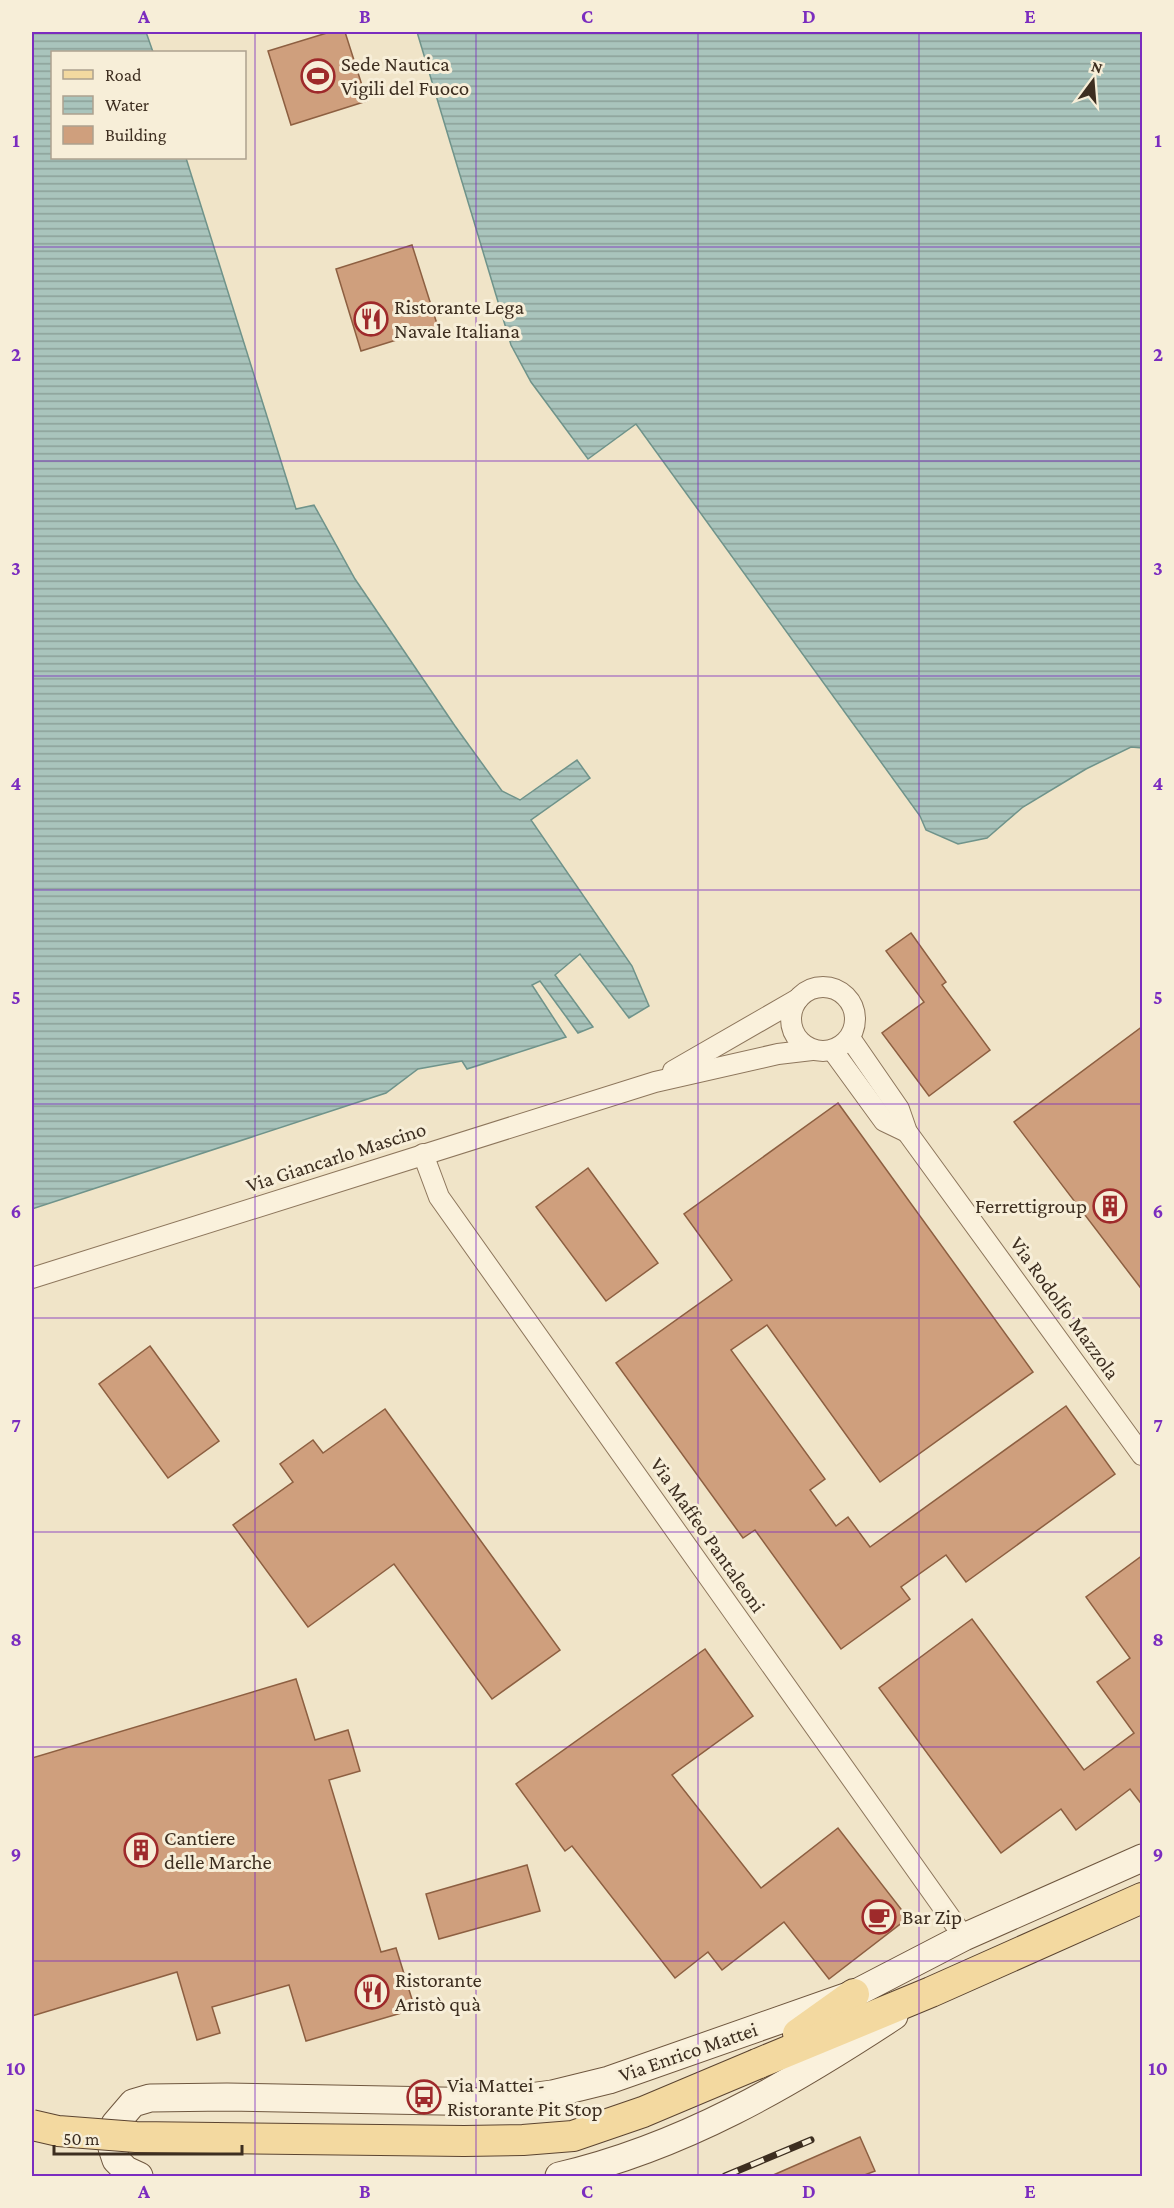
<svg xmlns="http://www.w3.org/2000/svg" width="1174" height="2208" font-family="'Crimson Pro',serif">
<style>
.water{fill:url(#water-rules);stroke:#6f938a;stroke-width:1.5}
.building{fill:#cf9f7d;stroke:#8d5f41;stroke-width:1.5}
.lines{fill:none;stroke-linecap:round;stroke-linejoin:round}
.street-casing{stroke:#8d765c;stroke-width:22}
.secondary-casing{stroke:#6f573f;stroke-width:29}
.primary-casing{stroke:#5b4430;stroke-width:32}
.street{stroke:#faf1dc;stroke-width:20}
.secondary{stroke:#faf1dc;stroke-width:27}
.primary{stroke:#f3d9a0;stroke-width:30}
.rail-casing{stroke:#3d2e20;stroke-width:7}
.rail{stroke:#f7eed8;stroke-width:4.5;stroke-dasharray:14;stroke-linecap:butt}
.primary-bridge-casing{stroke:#5b4430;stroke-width:32;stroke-linecap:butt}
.primary-bridge{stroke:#f3d9a0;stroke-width:30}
.grid{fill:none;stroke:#7b2cbf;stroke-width:1.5;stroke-opacity:0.55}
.labels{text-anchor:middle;stroke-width:6;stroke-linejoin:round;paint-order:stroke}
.poi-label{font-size:21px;fill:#3d2e20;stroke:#f7eed8;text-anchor:start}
.street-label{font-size:21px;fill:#3d2e20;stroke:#f7eed8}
.neatline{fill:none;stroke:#7b2cbf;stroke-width:2}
.grid-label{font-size:20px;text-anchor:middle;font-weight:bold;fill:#7b2cbf}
</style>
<defs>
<pattern id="water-rules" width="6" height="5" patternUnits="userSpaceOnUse" patternTransform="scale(1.5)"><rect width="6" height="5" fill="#a9c4bc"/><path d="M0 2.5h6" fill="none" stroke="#8ba098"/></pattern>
</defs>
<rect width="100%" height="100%" fill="#f0e4c8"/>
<g class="water">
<path d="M32 32H146L153 52H52V158H186L296 509 314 505 355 579 455 726 502 791 520 800 577 760 590 778 531 820 632 966 649 1006 629 1018 580 954 555 975 593 1027 578 1033 540 981 532 985 566 1037 467 1069 462 1061 418 1069 386 1093 32 1209Z"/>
<path d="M417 32H1142V748L1131 747 1086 769 1023 807 987 838 958 844 926 830 920 816 636 424 588 459 531 382 511 345Z"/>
</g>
<g class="building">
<path d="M330 32H345L367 101 291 125 268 51Z"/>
<path d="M412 245 438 327 361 351 336 269Z"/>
<path d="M911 933 946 982 942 985 990 1050 929 1096 882 1033 924 1002 886 951Z"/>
<path d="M1143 1026V1291L1014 1122Z"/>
<path d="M838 1103 1033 1372 880 1482 767 1325 731 1350 825 1479 810 1490 836 1526 848 1517 870 1547 1066 1406 1115 1474 966 1582 946 1555 901 1587 910 1599 841 1649 755 1530 743 1538 616 1363 732 1280 684 1214Z"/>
<path d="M588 1168 658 1263 606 1301 536 1207Z"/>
<path d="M150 1346 219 1441 168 1478 99 1384Z"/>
<path d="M385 1409 560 1650 492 1699 394 1564 308 1627 233 1525 293 1482 280 1464 313 1440 323 1453Z"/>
<path d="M1143 1555V1806L1130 1789 1076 1830 1061 1809 1001 1853 879 1688 972 1619 1084 1770 1134 1733 1097 1682 1130 1658 1086 1597Z"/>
<path d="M705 1649 753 1716 672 1775 761 1888 838 1828 908 1918 829 1979 784 1922 722 1970 708 1952 675 1978 572 1846 565 1851 516 1784Z"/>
<path d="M296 1679 315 1740 348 1730 360 1771 329 1780 381 1952 396 1948 415 2009 306 2041 289 1985 212 2007 220 2033 197 2040 177 1972 32 2016V1758Z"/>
<path d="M527 1865 540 1911 439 1939 426 1894Z"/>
<path d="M860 2137 875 2171 862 2176H771Z"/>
</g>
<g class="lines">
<g class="street-casing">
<g id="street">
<circle cx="823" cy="1019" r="32"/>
<path d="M850 1038 899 1109 907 1132 1142 1455"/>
<path d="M833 1051 884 1121 907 1132"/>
<path d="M673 1071 798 999"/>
<path d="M423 1154 439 1197 964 1937"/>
<path d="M32 1278 655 1082 778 1054 812 1050"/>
</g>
</g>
<g class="secondary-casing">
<g id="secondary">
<path d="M139 2176 126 2170 116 2160 112 2148V2136L115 2124 133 2103 150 2098 227 2097 493 2102 552 2094 609 2080 854 1994 964 1937 1142 1858"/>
<path d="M559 2176C683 2147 789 2085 894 2016"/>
</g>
</g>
<g class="primary-casing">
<g id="primary">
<path d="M798 2034 854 1994"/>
<path d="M757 2064 931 1992 1142 1898"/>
</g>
</g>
<use href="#street" class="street"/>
<use href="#secondary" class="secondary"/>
<use href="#primary" class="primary"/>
<g class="rail-casing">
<path id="rail" d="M725 2176 811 2140"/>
</g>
<use href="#rail" class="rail"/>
<g class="primary-bridge-casing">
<path id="primary-bridge" d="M32 2125 58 2131 136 2137 464 2141 523 2140 573 2136 643 2112 757 2064"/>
</g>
<use href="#primary-bridge" class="primary-bridge"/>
</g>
<path class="grid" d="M255 32V2176M476 32V2176M698 32V2176M919 32V2176M32 247H1142M32 461H1142M32 676H1142M32 890H1142M32 1104H1142M32 1318H1142M32 1532H1142M32 1747H1142M32 1961H1142"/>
<defs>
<g id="stadium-ring" transform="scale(1.725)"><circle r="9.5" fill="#f7eed8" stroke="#9e2a2b" stroke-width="1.5"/><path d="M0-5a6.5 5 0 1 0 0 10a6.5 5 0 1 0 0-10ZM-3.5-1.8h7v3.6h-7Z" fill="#9e2a2b"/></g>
<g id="restaurant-ring" transform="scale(1.725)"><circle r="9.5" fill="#f7eed8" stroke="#9e2a2b" stroke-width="1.5"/><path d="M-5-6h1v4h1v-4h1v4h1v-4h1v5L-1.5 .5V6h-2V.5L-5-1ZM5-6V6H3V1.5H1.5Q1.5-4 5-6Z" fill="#9e2a2b"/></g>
<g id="building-ring" transform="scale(1.725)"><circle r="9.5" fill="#f7eed8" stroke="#9e2a2b" stroke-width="1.5"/><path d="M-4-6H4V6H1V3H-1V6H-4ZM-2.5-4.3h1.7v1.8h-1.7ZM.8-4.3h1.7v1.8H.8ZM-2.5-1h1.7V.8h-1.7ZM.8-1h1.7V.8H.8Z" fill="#9e2a2b"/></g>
<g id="cafe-ring" transform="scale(1.725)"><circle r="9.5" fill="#f7eed8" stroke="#9e2a2b" stroke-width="1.5"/><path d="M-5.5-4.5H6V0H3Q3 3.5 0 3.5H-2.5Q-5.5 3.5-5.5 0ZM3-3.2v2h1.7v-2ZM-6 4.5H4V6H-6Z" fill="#9e2a2b"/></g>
<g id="bus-ring" transform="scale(1.725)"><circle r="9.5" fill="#f7eed8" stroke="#9e2a2b" stroke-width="1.5"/><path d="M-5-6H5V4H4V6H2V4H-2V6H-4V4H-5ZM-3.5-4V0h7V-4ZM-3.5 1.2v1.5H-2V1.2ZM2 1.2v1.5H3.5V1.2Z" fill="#9e2a2b"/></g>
</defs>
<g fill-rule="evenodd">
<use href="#stadium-ring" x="318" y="76"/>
<use href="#restaurant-ring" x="371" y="319"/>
<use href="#building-ring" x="1110" y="1206"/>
<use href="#building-ring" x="141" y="1850"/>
<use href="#cafe-ring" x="879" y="1917"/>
<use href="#restaurant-ring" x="372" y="1992"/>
<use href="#bus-ring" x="424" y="2097"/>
</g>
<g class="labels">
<g class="poi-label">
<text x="341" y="71">Sede Nautica<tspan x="341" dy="24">Vigili del Fuoco</tspan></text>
<text x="394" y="314">Ristorante Lega<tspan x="394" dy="24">Navale Italiana</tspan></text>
<text x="1087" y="1213" text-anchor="end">Ferrettigroup</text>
<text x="164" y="1845">Cantiere<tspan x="164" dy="24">delle Marche</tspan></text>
<text x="902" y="1924">Bar Zip</text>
<text x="395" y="1987">Ristorante<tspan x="395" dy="24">Aristò quà</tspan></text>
<text x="447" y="2092">Via Mattei -<tspan x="447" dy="24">Ristorante Pit Stop</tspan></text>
</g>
<g class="street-label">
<text transform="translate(336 1157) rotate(-18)" y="7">Via Giancarlo Mascino</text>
<text transform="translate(1065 1308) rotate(54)" y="7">Via Rodolfo Mazzola</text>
<text transform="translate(708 1535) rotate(55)" y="7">Via Maffeo Pantaleoni</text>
<text transform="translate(688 2052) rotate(-19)" y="7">Via Enrico Mattei</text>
</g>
</g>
<rect width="1174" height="2208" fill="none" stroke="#f7eed8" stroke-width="66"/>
<rect x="51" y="51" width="195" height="108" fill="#f7eed8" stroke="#ada18e" stroke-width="1.5"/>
<rect x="63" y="70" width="30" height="9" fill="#f3d9a0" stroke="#ada18e" stroke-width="1.5"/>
<text x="105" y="81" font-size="18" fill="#3d2e20">Road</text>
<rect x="63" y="96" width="30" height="18" fill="url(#water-rules)" stroke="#ada18e" stroke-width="1.5"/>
<text x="105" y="111" font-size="18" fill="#3d2e20">Water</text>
<rect x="63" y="126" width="30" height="18" fill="#cf9f7d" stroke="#ada18e" stroke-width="1.5"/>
<text x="105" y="141" font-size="18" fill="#3d2e20">Building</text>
<g transform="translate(1093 81) rotate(16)" stroke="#f7eed8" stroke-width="4.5" paint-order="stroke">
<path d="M0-4.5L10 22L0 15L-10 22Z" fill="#3d2e20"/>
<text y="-9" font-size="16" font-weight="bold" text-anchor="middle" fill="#3d2e20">N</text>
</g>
<path d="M54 2145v9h188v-9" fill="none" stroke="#3d2e20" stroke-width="3"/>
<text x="63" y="2145" font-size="18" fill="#3d2e20" stroke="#f7eed8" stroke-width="4.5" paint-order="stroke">50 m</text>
<rect x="33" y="33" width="1108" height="2142" class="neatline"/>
<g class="grid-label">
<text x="144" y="23">A</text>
<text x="365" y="23">B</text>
<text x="587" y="23">C</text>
<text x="809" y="23">D</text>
<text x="1030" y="23">E</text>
<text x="16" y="147">1</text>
<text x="1158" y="147">1</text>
<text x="16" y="361">2</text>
<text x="1158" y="361">2</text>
<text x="16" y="575">3</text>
<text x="1158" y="575">3</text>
<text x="16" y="790">4</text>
<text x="1158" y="790">4</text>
<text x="16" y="1004">5</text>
<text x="1158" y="1004">5</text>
<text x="16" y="1218">6</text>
<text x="1158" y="1218">6</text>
<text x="16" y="1432">7</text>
<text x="1158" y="1432">7</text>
<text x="16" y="1646">8</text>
<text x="1158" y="1646">8</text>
<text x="16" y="1861">9</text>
<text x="1158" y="1861">9</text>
<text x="16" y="2075">10</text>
<text x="1158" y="2075">10</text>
<text x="144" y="2198">A</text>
<text x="365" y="2198">B</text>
<text x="587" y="2198">C</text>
<text x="809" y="2198">D</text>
<text x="1030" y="2198">E</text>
</g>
</svg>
